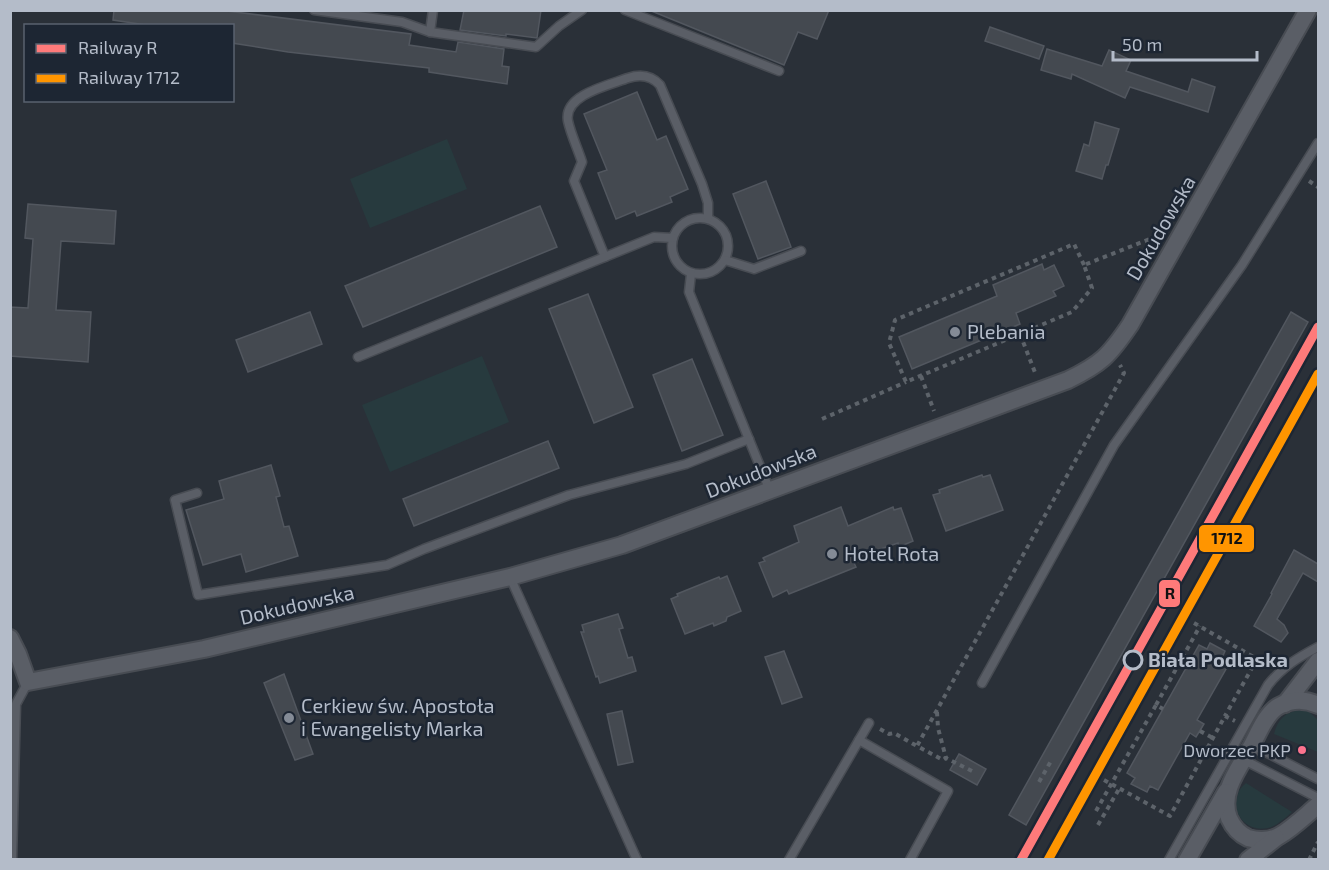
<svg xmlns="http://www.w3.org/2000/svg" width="1329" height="870" font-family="'Exo 2',sans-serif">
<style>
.grass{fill:#273a3e}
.building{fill:#444950;stroke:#52575f;stroke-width:1.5}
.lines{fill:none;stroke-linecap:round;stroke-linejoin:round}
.service-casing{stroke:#484c53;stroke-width:11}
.minor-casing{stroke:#484c53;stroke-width:20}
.path{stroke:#5d636a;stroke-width:4;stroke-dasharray:4.5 4.5;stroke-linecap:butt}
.service{stroke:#5a5e66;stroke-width:8}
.minor{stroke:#5a5e66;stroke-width:16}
.rail-1-casing{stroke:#1d2633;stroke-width:14}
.rail-2-casing{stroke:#1d2633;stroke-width:14}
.rail-1{stroke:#fe7a7a;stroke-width:9}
.rail-2{stroke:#ff9500;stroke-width:9}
.poi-dot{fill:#848b96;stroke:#1d2633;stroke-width:2}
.stop-dot{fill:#1d2633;stroke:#b4bcc9;stroke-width:3}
.bus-dot{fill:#fc738d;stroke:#1d2633;stroke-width:2}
.labels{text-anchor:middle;stroke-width:5;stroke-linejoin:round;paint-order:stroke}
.bus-label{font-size:18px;fill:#b4bcc9;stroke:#1d2633;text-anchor:end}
.street-label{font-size:20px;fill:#b4bcc9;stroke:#1d2633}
.poi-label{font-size:20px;fill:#b4bcc9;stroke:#1d2633;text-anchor:start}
.stop-label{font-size:20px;font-weight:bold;fill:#b4bcc9;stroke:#1d2633;text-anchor:start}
.line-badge{stroke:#1d2633;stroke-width:2}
.pale-badge-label{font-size:16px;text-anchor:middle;font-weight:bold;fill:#111}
</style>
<rect width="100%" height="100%" fill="#2a3038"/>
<g class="grass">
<path d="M447 139 467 189 370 228 350 179Z"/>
<path d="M482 356 509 422 390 472 362 405Z"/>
<path d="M1301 710 1308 711 1318 720V752L1274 734C1277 720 1286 711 1301 710Z"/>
<path d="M1246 783 1292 812C1285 818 1277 826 1268 828 1248 833 1230 814 1238 794 1239 789 1243 786 1246 783Z"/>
</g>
<g class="building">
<path d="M114 10H219L411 34 409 45 456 52 458 42 504 49 502 66 509 67 507 84 429 72V68L288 52 232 43V26H153L113 20Z"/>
<path d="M464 10H541L537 38 506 34V36L460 30Z"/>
<path d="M649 10H829L817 39 798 32 784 65Z"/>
<path d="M990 27 1044 46 1039 59 985 41Z"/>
<path d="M1047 49 1102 66 1109 50 1131 60 1126 71 1188 92 1192 79 1215 87 1208 112 1130 87 1125 98 1072 74 1071 79 1041 70Z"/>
<path d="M637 92 657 140 666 136 688 189 670 197 672 202 637 216 635 211 616 219 598 173 607 170 584 114Z"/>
<path d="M1095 122 1119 129 1108 165H1106L1102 179 1076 171 1084 144 1089 146Z"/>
<path d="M766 181 791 247 758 259 733 194Z"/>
<path d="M28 204 116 211 114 244 61 241 56 310 91 312 88 362 10 356V307L28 308 33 239 25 238Z"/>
<path d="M540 206 557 247 363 327 345 286Z"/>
<path d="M1042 264 1044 270 1054 265 1064 286 1053 291 1056 296 1016 313 1020 324 912 369 899 337 997 296 993 285Z"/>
<path d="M588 294 633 407 594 423 549 309Z"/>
<path d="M310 312 322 344 248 372 236 340Z"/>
<path d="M1291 312 1308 322 1026 825 1009 815Z"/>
<path d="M692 359 723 435 682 451 653 375Z"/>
<path d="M548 441 559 468 414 526 403 499Z"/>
<path d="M271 465 280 496 276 497 284 527 289 526 298 556 246 572 241 554 203 565 186 510 224 499 219 481Z"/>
<path d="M982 475 983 477 990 475 1003 510 946 531 933 495 940 493 939 490Z"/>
<path d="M841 507 848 526 893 507 894 510 901 508 913 541 899 547 898 543 866 554 868 558 854 563 856 567 789 594 787 590 773 597 759 563 765 561 763 558 799 542 794 526Z"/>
<path d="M1294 550 1318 564V582L1303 573 1277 619 1284 625 1288 633 1281 642 1254 626 1272 594 1271 593Z"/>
<path d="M727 576 741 611 727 617 726 621 714 626 713 623 685 634 671 599 678 596 677 594 719 577 720 579Z"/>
<path d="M618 614 623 628 619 629 628 658 632 657 636 671 600 683 598 676 596 677 581 632H584L582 625Z"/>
<path d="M1210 643 1225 651 1222 658 1230 662 1197 720 1204 724 1196 737 1190 733 1158 790 1150 786 1147 792 1131 784 1135 778 1127 773 1199 645 1207 649Z"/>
<path d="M784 651 802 697 782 704 765 657Z"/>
<path d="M284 674 313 754 295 760 264 683Z"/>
<path d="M622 711 633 762 618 765 607 714Z"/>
<path d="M959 754 986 769 977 785 950 770Z"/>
</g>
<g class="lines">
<g class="service-casing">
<g id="service">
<path d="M314 10 402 22 430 32 536 47 559 26 582 10"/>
<path d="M625 10 779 71"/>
<path d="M430 32 433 10"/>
<circle cx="700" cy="246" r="28"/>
<path d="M605 257 574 181 582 162C578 149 571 135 568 121 563 95 609 85 628 78 640 74 651 75 660 85L702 184 708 203V218"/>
<path d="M725 260 754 269 801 251"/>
<path d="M691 274 689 292 770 491"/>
<path d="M358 357 654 237 673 238"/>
<path d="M197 493 175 500 198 595 387 565 424 549 569 495 686 464 749 439"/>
<path d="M510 577 637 860"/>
<path d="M982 683 1114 445 1242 265 1318 143"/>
<path d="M859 740 948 791 910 860"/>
<path d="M1252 745 1318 779"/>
<path d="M1244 760 1318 798"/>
<path d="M12 860 16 704 28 682"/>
<path d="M789 860 869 723"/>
<path d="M1169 860 1268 685C1282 667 1299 657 1318 647"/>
</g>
</g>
<g class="minor-casing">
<g id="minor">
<path d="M10 638 18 654 28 682 204 649 510 577 622 545 1068 380C1101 364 1109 356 1130 325L1308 10"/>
<path d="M1285 704 1318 661"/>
<path d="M1318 705C1305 699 1292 699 1279 706 1266 713 1258 734 1251 747 1239 768 1219 793 1229 818 1233 827 1239 834 1248 838 1258 841 1269 841 1279 836 1293 828 1306 815 1318 805"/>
<path d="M1187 860 1226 792"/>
<path d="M1248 860 1276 838"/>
</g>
</g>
<g class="path">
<path d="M1309 181 1318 187"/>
<path d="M1084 265 1074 244 895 320 889 343 906 382 1072 312 1092 288 1084 265 1160 235"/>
<path d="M1020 334 1036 375"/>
<path d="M921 376 934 411"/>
<path d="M822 419 906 382"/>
<path d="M1194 623 1257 659 1225 716"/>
<path d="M1156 705 1200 626"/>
<path d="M937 712 938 728 946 758"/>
<path d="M880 729 889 734 894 733 917 746"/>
<path d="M1200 731 1213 738"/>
<path d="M972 771 946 758 943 760 917 746 1124 373 1120 365"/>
<path d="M1104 780 1170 816 1225 716 1235 721"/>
<path d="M1039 782 1051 761"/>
<path d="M1096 811 1156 705 1163 709"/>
<path d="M1098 825 1119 789"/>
<path d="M1309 860 1318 842"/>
</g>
<use href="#service" class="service"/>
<use href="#minor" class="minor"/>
<g class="rail-1-casing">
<path id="rail-1" d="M1021 860 1318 327"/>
</g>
<g class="rail-2-casing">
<path id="rail-2" d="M1048 860 1318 374"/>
</g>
<use href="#rail-1" class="rail-1"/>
<use href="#rail-2" class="rail-2"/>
</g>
<g class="poi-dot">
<circle cx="955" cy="332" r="6"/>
<circle cx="832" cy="554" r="6"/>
<circle cx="289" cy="718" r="6"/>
</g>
<circle class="stop-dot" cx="1133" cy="660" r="9"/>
<circle class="bus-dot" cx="1302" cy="750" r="5"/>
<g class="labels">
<g class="bus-label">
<text x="1291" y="757">Dworzec PKP</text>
</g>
<g class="street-label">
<text transform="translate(1161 228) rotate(-60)" y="7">Dokudowska</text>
<text transform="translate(761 471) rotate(-21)" y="7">Dokudowska</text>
<text transform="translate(297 605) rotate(-13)" y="7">Dokudowska</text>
</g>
<g class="poi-label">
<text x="967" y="339">Plebania</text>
<text x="844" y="561">Hotel Rota</text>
<text x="301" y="713">Cerkiew św. Apostoła<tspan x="301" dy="23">i Ewangelisty Marka</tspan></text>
</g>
<g class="stop-label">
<text x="1148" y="667">Biała Podlaska</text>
</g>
</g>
<g class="line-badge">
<rect x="1198" y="524" width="57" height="29" rx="6" fill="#ff9500"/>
<rect x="1158" y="579" width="23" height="29" rx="6" fill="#fe7a7a"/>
</g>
<g class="pale-badge-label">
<text x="1227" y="544">1712</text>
<text x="1170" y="599">R</text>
</g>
<rect width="1329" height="870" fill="none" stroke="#b4bcc9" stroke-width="24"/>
<rect x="24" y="24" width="210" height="78" fill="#1d2633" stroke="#59626f" stroke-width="1.5"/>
<rect x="36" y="44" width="30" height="9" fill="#fe7a7a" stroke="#59626f" stroke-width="1.5"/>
<text x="78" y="54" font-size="18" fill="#b4bcc9">Railway R</text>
<rect x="36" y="74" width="30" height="9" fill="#ff9500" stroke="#59626f" stroke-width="1.5"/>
<text x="78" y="84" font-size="18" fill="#b4bcc9">Railway 1712</text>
<path d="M1113 51v9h144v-9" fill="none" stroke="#b4bcc9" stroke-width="3"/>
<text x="1122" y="51" font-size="18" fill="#b4bcc9" stroke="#1d2633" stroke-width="4.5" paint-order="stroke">50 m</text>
</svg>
